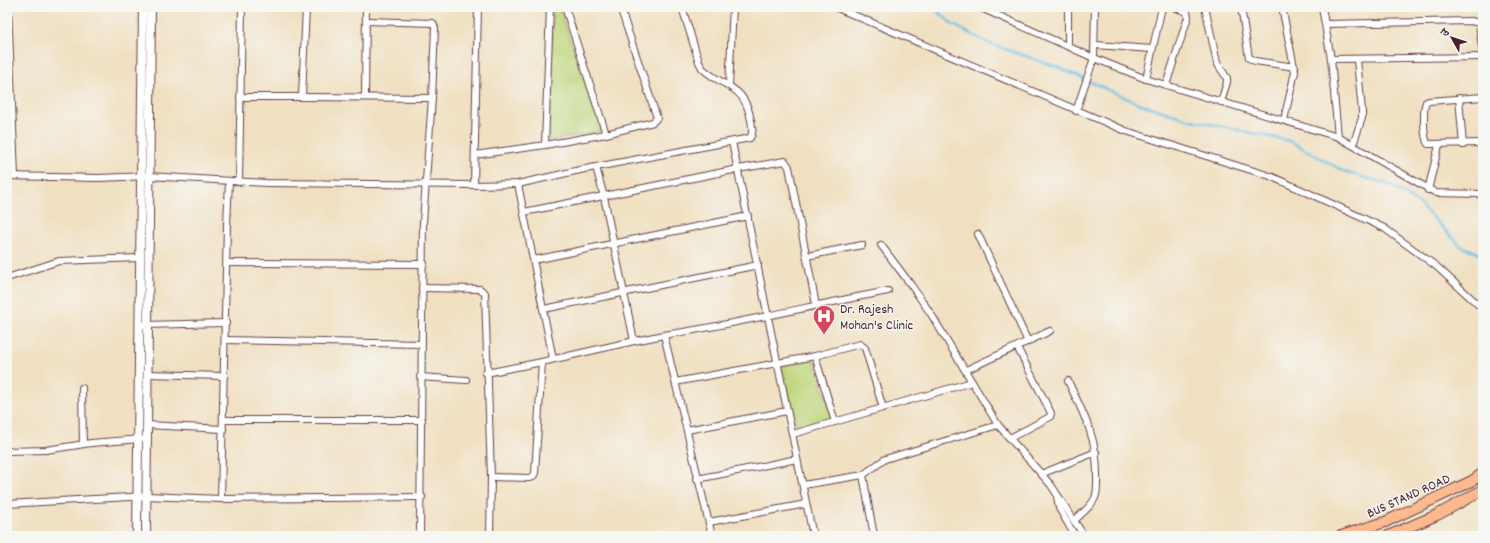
<svg xmlns="http://www.w3.org/2000/svg" width="1490" height="543" font-family="Dekko,'Playpen Sans Deva',sans-serif">
<style>
.green{fill:#bed57a;stroke:#847a52}
.lines{fill:none;stroke-linecap:round;stroke-linejoin:round}
.stream{stroke:#63bde1;stroke-width:2.5}
.minor-casing{stroke:#633c42;stroke-width:8}
.tertiary-casing{stroke:#633c42;stroke-width:10}
.primary-casing{stroke:#633c42;stroke-width:12}
.minor{stroke:#fff;stroke-width:6}
.tertiary{stroke:#fff;stroke-width:8}
.primary{stroke:#fcba8e;stroke-width:10}
.labels{text-anchor:middle;stroke-width:3;stroke-linejoin:round;paint-order:stroke}
.poi-label{font-size:14px;fill:#4a1f2b;stroke:#f6f6f2;text-anchor:start}
.street-label{font-size:14px;fill:#4a1f2b;stroke:#f6f6f2}
</style>
<rect width="100%" height="100%" fill="#f6f6f2"/>
<filter id="ink" filterUnits="userSpaceOnUse"><feTurbulence type="fractalNoise" baseFrequency=".025" numOctaves="2"/><feDisplacementMap in="SourceGraphic" scale="8" xChannelSelector="R" yChannelSelector="G"/><feConvolveMatrix kernelMatrix="1 2 1 2 8 2 1 2 1" color-interpolation-filters="sRGB"/></filter>
<filter id="wash" filterUnits="userSpaceOnUse"><feTurbulence type="fractalNoise" baseFrequency=".012" numOctaves="4" result="noise"/><feDisplacementMap in="SourceGraphic" scale="16" xChannelSelector="R" yChannelSelector="G"/><feGaussianBlur stdDeviation="0.9" result="paint"/><feColorMatrix in="noise" values="0 0 0 0 0 0 0 0 0 0 0 0 0 0 0 0 0 1.4 0 .05"/><feComposite in="paint" operator="in"/></filter>
<g filter="url(#wash)">
<rect width="100%" height="100%" fill="#f0e0c1"/>
<g class="green">
<path d="M553 7H559L602 131 549 141Z"/>
<path d="M814 359 833 418 797 428 782 366Z"/>
</g>
<g class="lines">
<path class="stream" d="M933 7 952 24 988 43 1060 68 1135 102 1187 119 1290 141 1345 172 1391 185 1419 204 1461 246 1483 255"/>
</g>
</g>
<g filter="url(#ink)">
<g class="lines">
<g class="minor-casing">
<g id="minor">
<path d="M8 7 15 176"/>
<path d="M565 7 606 134"/>
<path d="M835 7 1126 131 1270 176 1304 191 1384 228 1436 266 1483 309"/>
<path d="M979 7 1094 58 1146 79 1338 137 1436 193 1483 194"/>
<path d="M1205 7 1217 63 1227 78V82L1221 102"/>
<path d="M1241 7 1249 58 1255 61 1295 67"/>
<path d="M1282 7 1295 72 1284 120"/>
<path d="M1322 7 1331 59 1338 137"/>
<path d="M1326 24 1471 21 1479 23 1483 57"/>
<path d="M1095 45 1152 49"/>
<path d="M1068 46V7"/>
<path d="M1331 59 1483 57"/>
<path d="M1146 79 1162 7"/>
<path d="M729 85 733 7"/>
<path d="M1166 85 1188 17 1187 12 1174 7"/>
<path d="M240 97H302L306 7"/>
<path d="M302 97 432 98 435 28 433 23 367 21"/>
<path d="M365 97 366 7"/>
<path d="M1483 97 1429 101 1426 102C1423 108 1423 138 1428 144L1483 143"/>
<path d="M1459 98 1463 145"/>
<path d="M1076 111 1094 58 1095 7"/>
<path d="M732 142 813 536"/>
<path d="M545 145 606 134 653 122 657 118 620 7"/>
<path d="M1353 145 1362 118V111L1357 60"/>
<path d="M475 155 545 145 550 7"/>
<path d="M596 167 604 197 634 341 664 335 712 536"/>
<path d="M7 176 98 178 149 176 267 183 474 185 478 7"/>
<path d="M229 181 227 224 221 499 422 497"/>
<path d="M239 182 242 7"/>
<path d="M518 184 553 359"/>
<path d="M474 185 518 184 580 170 750 138C754 133 752 127 751 120 744 83 724 89 702 68L699 62 682 7"/>
<path d="M1428 190 1439 145"/>
<path d="M524 212 738 169 785 161 789 167 816 305"/>
<path d="M978 234 1028 342"/>
<path d="M881 245 911 285 931 314 998 425 1051 485 1084 536"/>
<path d="M807 256 862 245"/>
<path d="M534 260 748 216"/>
<path d="M227 263 424 264"/>
<path d="M7 278 59 261 139 258"/>
<path d="M422 288 480 289 485 293 491 477 490 536"/>
<path d="M544 309 758 265"/>
<path d="M144 325 226 323"/>
<path d="M664 335C739 324 813 305 888 291"/>
<path d="M226 340 422 344"/>
<path d="M815 356 835 422"/>
<path d="M966 370 1050 331"/>
<path d="M486 373 542 362 634 341"/>
<path d="M147 374 224 376"/>
<path d="M420 377 466 380"/>
<path d="M1068 381C1083 413 1097 437 1097 474 1097 481 1098 490 1095 498 1091 507 1081 514 1074 521"/>
<path d="M675 382 815 356 860 344 865 348 883 408"/>
<path d="M82 388 83 443"/>
<path d="M223 420H422"/>
<path d="M147 425 223 429"/>
<path d="M687 430 787 411"/>
<path d="M793 434 972 382"/>
<path d="M1010 438 1046 419 1050 417 1051 413 1017 347"/>
<path d="M7 451 46 450 91 443 141 439"/>
<path d="M1041 474 1096 452"/>
<path d="M863 475 874 536"/>
<path d="M491 477 529 478 533 477 535 473 542 362"/>
<path d="M697 479 797 459"/>
<path d="M803 485 863 475 885 459 998 425"/>
<path d="M1057 496 1059 508 1075 536"/>
<path d="M7 504 147 496 221 499"/>
<path d="M709 522 806 504"/>
<path d="M420 536 423 222 432 98"/>
</g>
</g>
<g class="tertiary-casing">
<g id="tertiary">
<path d="M137 536 143 7"/>
<path d="M146 536 151 7"/>
</g>
</g>
<g class="primary-casing">
<g id="primary">
<path d="M1341 536 1385 522 1472 481 1483 473"/>
<path d="M1388 536 1437 515 1483 490"/>
</g>
</g>
<use href="#minor" class="minor"/>
<use href="#tertiary" class="tertiary"/>
<use href="#primary" class="primary"/>
</g>
</g>
<defs>
<g id="hospital-pin" transform="scale(1.15)"><path d="M0 17L-7.5 6A9.5 9.5 0 1 1 7.5 6Z" fill="#d1495b" stroke="#f6f6f2"/><path d="M-5-5h3v3.5h4V-5h3V5h-3V1.5h-4V5h-3Z" fill="#fff"/></g>
</defs>
<g fill-rule="evenodd">
<use href="#hospital-pin" x="824" y="316"/>
</g>
<g class="labels">
<g class="poi-label">
<text x="840" y="313">Dr. Rajesh<tspan x="840" dy="16">Mohan's Clinic</tspan></text>
</g>
<g class="street-label">
<text transform="translate(1408 495) rotate(-24)" y="5">BUS STAND ROAD</text>
</g>
</g>
<rect width="1490" height="543" fill="none" stroke="#f6f6f2" stroke-width="24"/>
<g transform="translate(1452 38) rotate(309)" stroke="#f6f6f2" stroke-width="3" paint-order="stroke">
<path d="M0-3L7 15L0 10L-7 15Z" fill="#4a1f2b"/>
<text y="-6" font-size="11" font-weight="bold" text-anchor="middle" fill="#4a1f2b">उ</text>
</g>
</svg>
